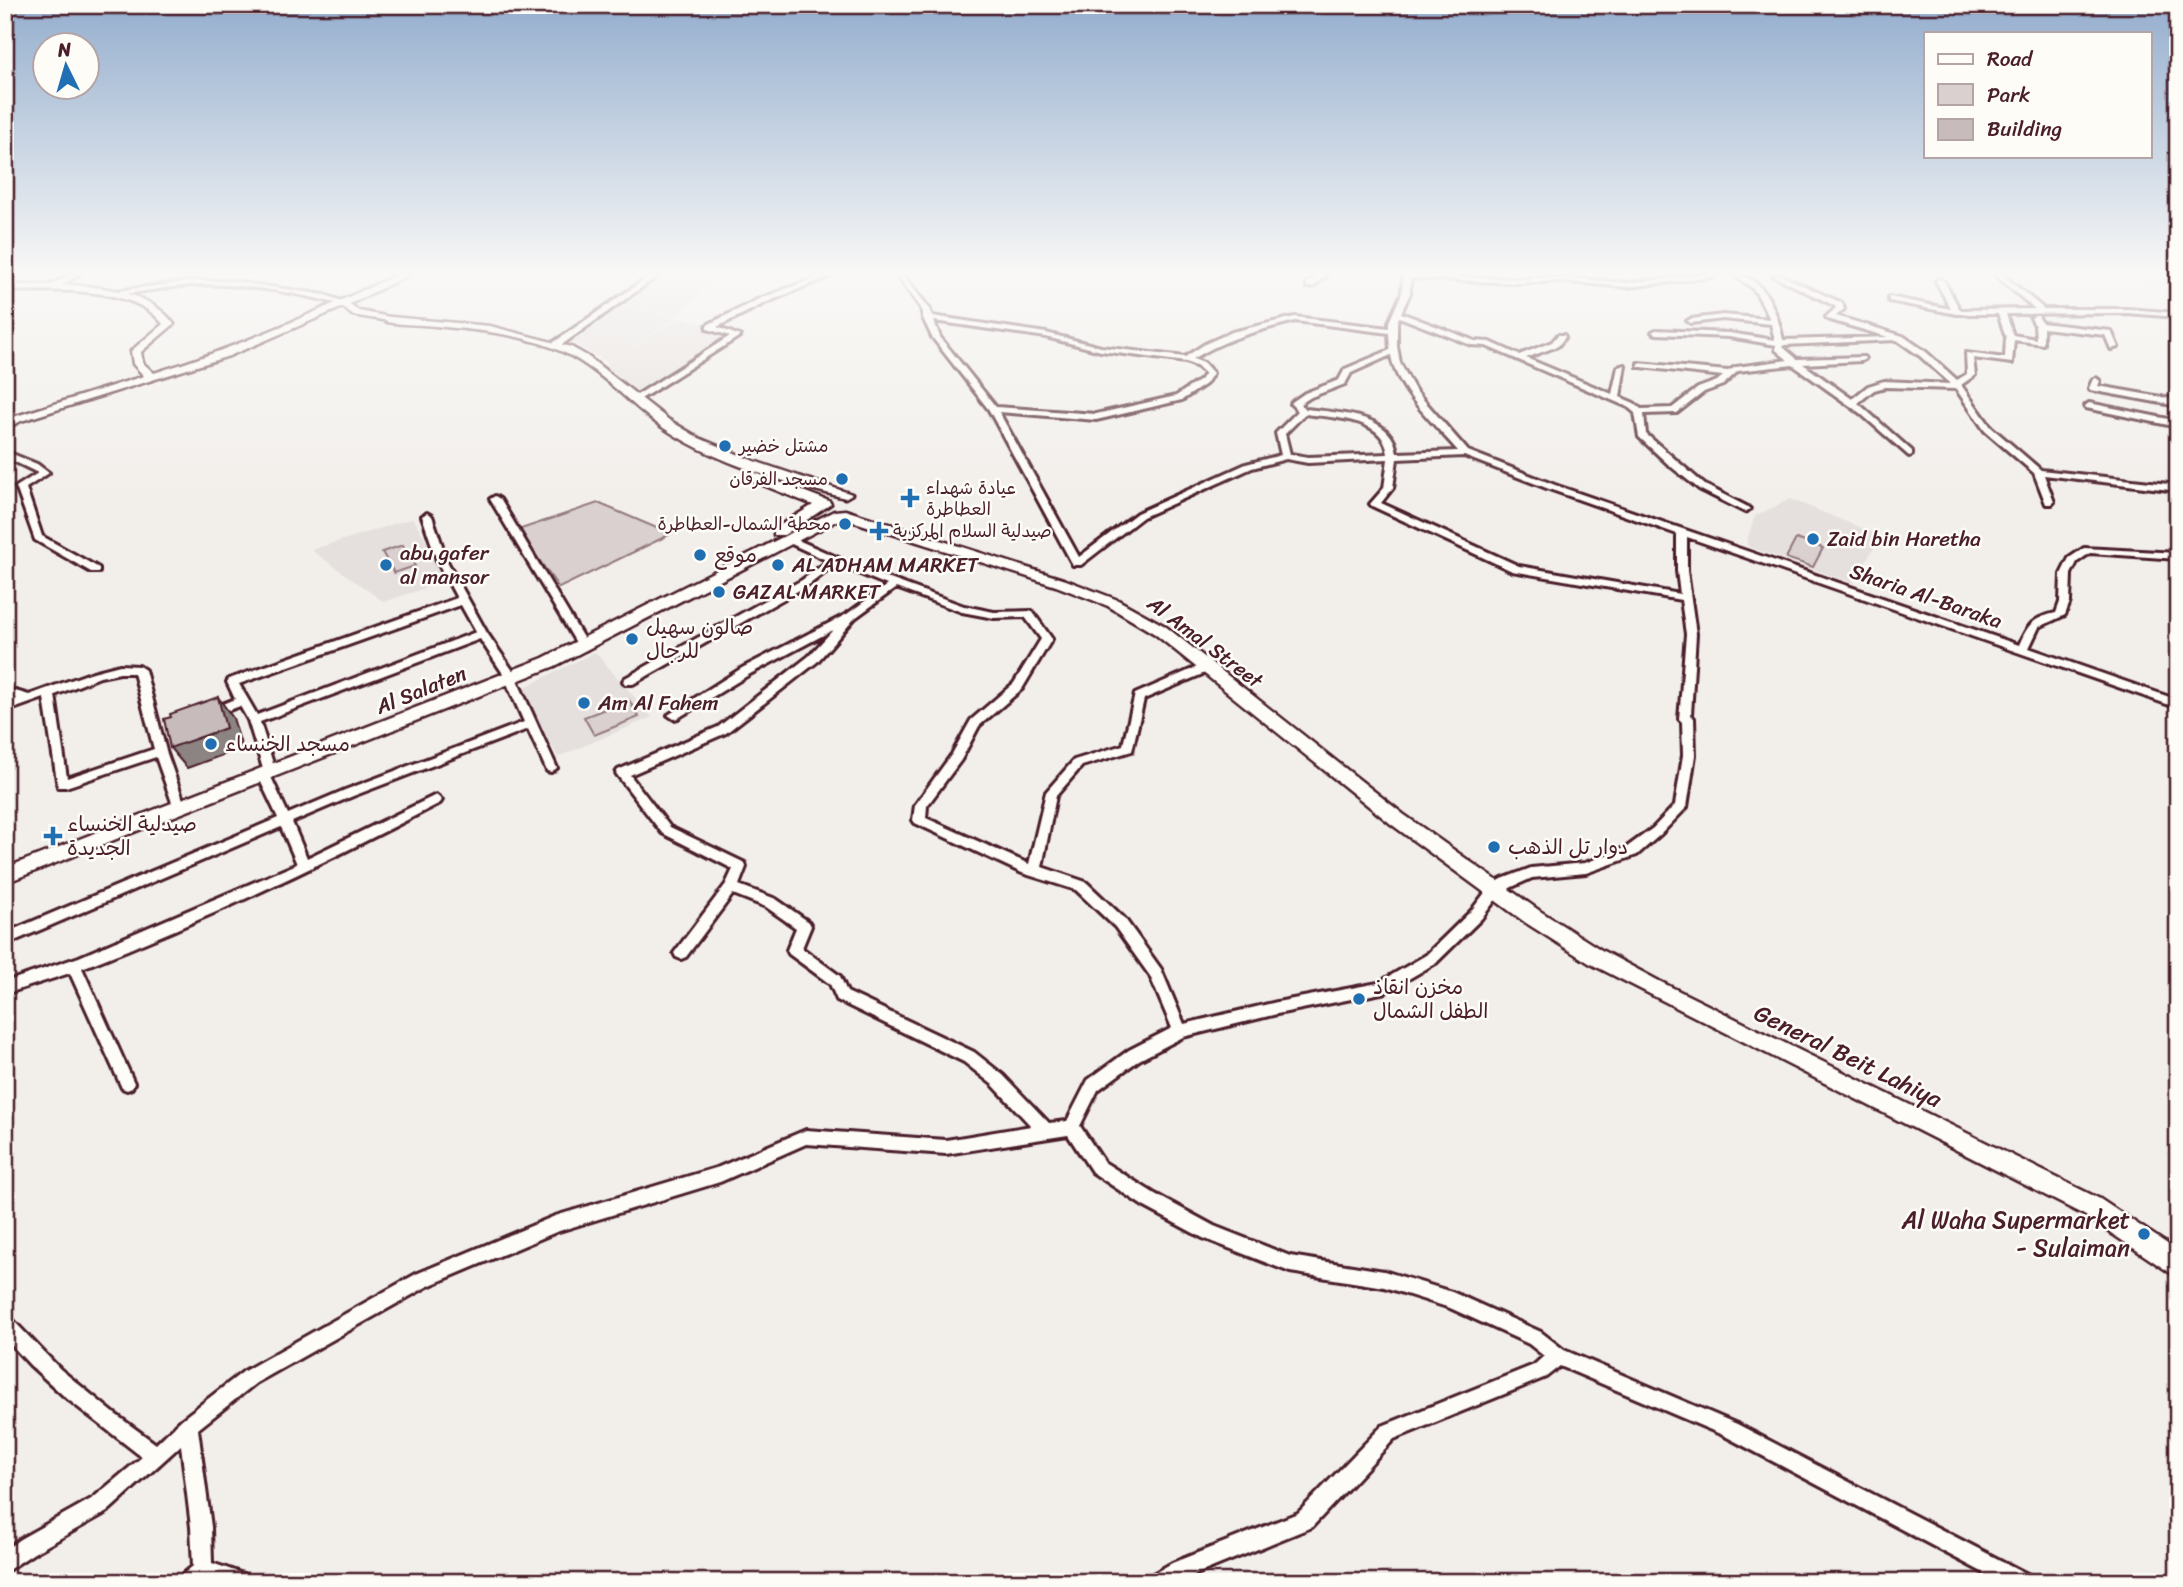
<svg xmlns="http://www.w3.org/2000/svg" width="2183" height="1587" font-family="Sriracha,'Playpen Sans Arabic',sans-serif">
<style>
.built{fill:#e5dfdd}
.green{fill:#d9d0cf;stroke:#92787d;stroke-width:2}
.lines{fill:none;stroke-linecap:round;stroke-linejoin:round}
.minor-casing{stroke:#4a1f2b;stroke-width:6}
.tertiary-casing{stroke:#4a1f2b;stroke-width:5}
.secondary-casing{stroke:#4a1f2b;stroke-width:5}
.minor{fill:#fdfcf7;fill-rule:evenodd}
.tertiary{fill:#fdfcf7;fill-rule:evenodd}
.secondary{fill:#fdfcf7;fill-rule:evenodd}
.shaded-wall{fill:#8c8383;stroke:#4a1f2b;stroke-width:2}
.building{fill:#c8bbbb;stroke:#4a1f2b;stroke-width:2}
.poi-dot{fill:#1f6fb2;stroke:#fdfcf7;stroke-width:2.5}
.labels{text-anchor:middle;stroke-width:5;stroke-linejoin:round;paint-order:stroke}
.far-poi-label{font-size:18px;fill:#4a1f2b;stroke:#fdfcf7;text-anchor:start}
.poi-label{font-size:21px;fill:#4a1f2b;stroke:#fdfcf7;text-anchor:start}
.street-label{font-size:21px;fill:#4a1f2b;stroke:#fdfcf7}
.near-street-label{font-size:24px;fill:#4a1f2b;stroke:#fdfcf7}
.near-poi-label{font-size:24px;fill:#4a1f2b;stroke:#fdfcf7;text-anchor:end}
</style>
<rect width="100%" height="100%" fill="#f2efeb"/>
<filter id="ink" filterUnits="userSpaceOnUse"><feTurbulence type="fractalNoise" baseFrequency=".0143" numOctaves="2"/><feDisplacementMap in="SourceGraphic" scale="14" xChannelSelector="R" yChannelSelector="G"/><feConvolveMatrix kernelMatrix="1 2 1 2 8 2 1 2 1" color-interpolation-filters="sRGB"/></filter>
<g filter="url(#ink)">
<g class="built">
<path d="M663 275 714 279 677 315 620 304Z"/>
<path d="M2127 275H2178V291L2149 283Z"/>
<path d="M618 305 678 316 623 354 680 317 735 333 637 395 604 367 609 363 571 342V336Z"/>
<path d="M1790 499 1881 536 1853 583 1749 547 1746 543 1755 516Z"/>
<path d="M413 518 449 580 384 602 311 550Z"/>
<path d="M595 652 652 717 558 757 521 689Z"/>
</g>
<g class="green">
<path d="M598 503 671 534 559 588 518 530Z"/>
<path d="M1796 539 1823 548 1813 567 1786 558Z"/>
<path d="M403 545 415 566 394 573 382 552Z"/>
<path d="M629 700 639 717 594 735 584 717Z"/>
</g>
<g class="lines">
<g class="minor-casing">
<g id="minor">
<path d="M70 275H79L52 290 45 288Z"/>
<path d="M651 275H659L560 346H554V342Z"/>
<path d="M823 275H833L765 303 717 327 740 336 636 402 629 400 730 336 707 329V325L759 299Z"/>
<path d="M897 275H903L929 308 932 316 1046 333 1101 347 1185 357 1205 344 1232 332 1295 317 1389 328V322L1402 293 1403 275 1516 279 1558 277 1627 283 1697 275H1715L1712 277 1627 287 1558 281 1516 283 1410 278V293L1401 313 1475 341 1490 342 1519 355 1552 342 1558 335H1564L1565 337 1558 346 1526 358 1612 394 1618 367 1625 365 1620 397 1634 403 1641 409 1672 408 1698 388 1717 381 1723 376 1641 367H1638V363L1728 371 1736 367 1788 360 1776 350V345L1729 337 1656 334 1652 332 1656 330 1729 333 1775 340 1771 324 1723 319 1691 323 1687 321 1691 319 1723 315 1770 319 1757 294 1751 287 1734 275C1765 275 1778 315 1783 340L1888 337 1827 319 1826 317 1836 308 1835 306 1772 275H1780L1842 303 1844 309 1836 316 1903 336 1926 352 1957 380 1967 374 1966 353 2005 358 2006 337 1998 314H1957L1889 301V297L1951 309 1936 281 1940 279 1944 281 1960 310 2035 309 1995 275H2003L2044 309H2127L2178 313V317L2127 313 2006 314 2013 335 2036 339 2035 325 2031 318 2035 316H2038L2042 323 2111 331 2118 347 2111 349 2105 335 2043 328V344L2014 340 2012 363 1973 358 1975 375 1961 385 1991 427 2041 470 2178 485V491L2044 475 2054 502 2052 504H2046L2034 473 1985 431 1956 389 1885 387 1874 390 1858 403 1912 451V455L1909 456 1860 413 1793 365 1738 371 1723 385 1704 392 1677 413 1644 414 1646 434 1705 485 1748 507 1750 509 1745 512 1699 489 1669 465 1639 437 1635 413 1628 407 1486 346 1471 345 1399 317 1397 322V346L1400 363 1415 390 1468 451 1555 485 2019 645C2028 624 2033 618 2056 613L2060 602 2061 574 2069 558 2084 548 2178 553V559L2090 553 2077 562 2071 574 2070 602 2065 615 2039 627 2029 648 2178 700V708L1687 537V571L1696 634 1691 715 1694 718 1695 755 1687 807 1661 834 1637 855 1586 873 1532 878 1512 887 1500 894 1481 919 1436 963 1386 992 1277 1014 1183 1037 1139 1060 1098 1090 1080 1126 1104 1162 1155 1194 1214 1226 1290 1256 1384 1271 1452 1292 1541 1332 1564 1350 1737 1424 2029 1575 2032 1582H2001L1725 1436 1560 1366 1546 1377 1394 1439 1312 1527 1177 1582H1148L1151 1575 1172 1563 1298 1513 1382 1426 1534 1365 1544 1356 1529 1344 1450 1308 1384 1287 1290 1272 1203 1238 1143 1206 1092 1172 1068 1135 946 1154 806 1144 720 1182 556 1232 428 1286 256 1383 198 1429 211 1527 212 1563 246 1575 249 1582H179L182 1575 193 1566 191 1527 181 1445 107 1512 34 1553 5 1572V1550L20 1539 93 1498 142 1457 65 1397 30 1365 5 1338V1315L11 1318 60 1369 115 1414 156 1444 182 1419 244 1371 416 1274 555 1216 719 1167 806 1130 946 1140 1031 1126 993 1085 964 1062 837 1000 830 984 789 954 787 950 796 928 766 907 733 894 686 957 681 959 676 957 674 953 726 884 733 869 662 833 618 776 616 773 618 770 718 727 809 656 833 630 750 674 678 718 674 719 668 715 742 668 847 614 887 585 836 564 810 584 633 684H625L623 681 625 678 802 580 828 561 785 541V537H791L868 571 964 606 994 612 1032 611 1052 639 1022 689 979 726 961 760 927 806 926 818 1029 864 1046 792 1074 760 1123 745 1135 694 1204 664H1212L1214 667 1212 670 1144 699 1132 751 1082 766 1056 796 1042 867 1086 882 1125 919 1161 969 1184 1024 1277 1002 1378 983 1426 955 1471 911 1490 886 1502 879 1531 868 1585 863 1627 847 1653 828 1675 805 1683 755 1682 722 1679 719 1686 634 1681 600 1512 571 1372 506 1370 504 1384 488 1388 459 1308 463 1286 459 1252 468 1143 517 1081 565H1073L989 410 932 337 923 318 921 308ZM934 321 1046 337 1101 351 1186 362 1198 367 1205 373 1200 380 1176 396 1096 414 996 407 940 337ZM1295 321 1389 333 1390 350 1345 369 1339 380 1305 393 1292 402 1291 404 1298 411 1276 433 1281 455 1246 464 1137 513 1079 557 999 412 1096 420 1182 400 1206 384 1213 373 1204 363 1193 359C1226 338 1257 331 1295 321ZM1897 340 1920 356 1951 384 1884 381 1868 386 1852 399 1803 364 1861 361 1865 359 1864 357 1797 359 1783 347 1784 345ZM1391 355C1396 390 1436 425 1458 451L1397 453C1393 413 1336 413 1306 409L1300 404 1311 397 1345 384 1351 373ZM1305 414C1332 418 1385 417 1388 454L1308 457 1290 454 1285 434ZM1464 456 1549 489 1677 534V571L1680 594 1519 566 1381 503 1393 488 1397 459ZM896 588 962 612 994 618 1025 617 1041 639 1014 683 971 720 952 754 915 805 913 820 915 823 1022 873 1076 890 1115 927 1150 976 1172 1028 1129 1050 1088 1080 1067 1121 1049 1123 1003 1075 974 1052 847 992 840 976 802 948 811 926 809 922 776 899 739 885 746 867 745 863 670 827 630 775 726 733 817 662 855 618Z"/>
<path d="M1319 275H1327L1313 287H1307V283Z"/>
<path d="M193 281H231L325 295 347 303 343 305C299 293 237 282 192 285 167 287 141 292 116 295L112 293 116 291Z"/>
<path d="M2096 378 2100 381 2098 386 2178 400V406L2090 390 2089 388 2093 379Z"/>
<path d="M2089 403 2178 421V427L2086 408 2085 406Z"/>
<path d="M5 451 37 464 49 473 26 488 42 536 99 568V572H91L35 540 16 487 38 473 5 457Z"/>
<path d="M495 496 500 499 588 646 587 649 583 650 578 646 490 499Z"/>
<path d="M427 513 432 516 448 563 487 633 513 671 557 768 551 772 547 771 528 729 353 796 292 822 307 858 432 797 436 795 442 800 440 803C324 864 205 920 82 968L134 1083 132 1088 127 1090 122 1088 70 973 5 994V982L79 957 297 864 281 827 5 945V933L278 818 258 776 264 772 248 720 240 706 211 717 205 713 207 710 235 699 227 682 229 679 457 598 438 563 422 516ZM461 605 476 632 257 715 239 684ZM480 639 502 672 524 722 345 790 288 814 271 777 276 773 260 722Z"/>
<path d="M120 665 139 666 145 670 166 751 186 808 184 811H176L174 808 156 757 66 787H58L44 698 5 712V704L17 699 5 696V688L29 695 93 672ZM120 673H134L154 749 67 778 55 695 100 677Z"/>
</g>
</g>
<g class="tertiary-casing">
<path id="tertiary" d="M396 275H408L350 304 359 311 395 318V322L352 315 343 307 229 356 21 421 5 429V421L13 417 144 376 133 364 131 351 163 324C133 284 51 291 5 291V285C57 285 140 278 174 324L141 352 143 363 154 373C238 347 317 312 396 275Z"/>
</g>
<g class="secondary-casing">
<g id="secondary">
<path d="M391 317 490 326 571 347 587 356 669 420 699 438 754 461 852 494 845 498C783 482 715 463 662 427 629 404 601 370 565 353 526 334 477 330 435 326 419 324 402 325 387 322V318Z"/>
<path d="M753 472 829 501 831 504 784 535H774V529L813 505 748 479 746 476Z"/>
<path d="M845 510 1066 580 1118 600 1165 626 1403 814 1540 911 1603 951 1659 981 2100 1199 2178 1251V1278L2084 1215 1589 963 1526 923 1391 824 1155 634 1108 606 1056 586 842 518 555 666 5 883V868L543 658 834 511Z"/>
</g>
</g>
<use href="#minor" class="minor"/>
<use href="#tertiary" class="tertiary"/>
<use href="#secondary" class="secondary"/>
</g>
<path class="shaded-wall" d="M218 697 233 718 242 748 187 768 170 748Z"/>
<path class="building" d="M218 697 226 728 170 748 164 719 171 717 170 714Z"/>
</g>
<linearGradient id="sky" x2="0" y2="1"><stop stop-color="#94aece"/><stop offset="0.55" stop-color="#f9f8f6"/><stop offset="1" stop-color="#f9f8f6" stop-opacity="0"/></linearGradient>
<rect width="2183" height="497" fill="url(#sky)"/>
<g class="poi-dot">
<circle cx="725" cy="446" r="7"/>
<circle cx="842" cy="479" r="7"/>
<path d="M906.5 487.5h7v7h7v7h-7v7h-7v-7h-7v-7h7z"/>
<circle cx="845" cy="524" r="7"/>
<path d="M875.5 520.5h7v7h7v7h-7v7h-7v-7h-7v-7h7z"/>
<circle cx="1813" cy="539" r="7"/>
<circle cx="700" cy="555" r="7"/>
<circle cx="386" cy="565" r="7"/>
<circle cx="778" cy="565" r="7"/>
<circle cx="719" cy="592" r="7"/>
<circle cx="632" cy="639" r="7"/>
<circle cx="584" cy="703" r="7"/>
<circle cx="211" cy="744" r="7"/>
<path d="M49.5 825.5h7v7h7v7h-7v7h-7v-7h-7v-7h7z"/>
<circle cx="1494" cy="847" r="7"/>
<circle cx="1359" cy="999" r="7"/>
<circle cx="2144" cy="1234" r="7"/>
</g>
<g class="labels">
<g class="far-poi-label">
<text x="739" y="452">مشتل خضير</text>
<text x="828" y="485" text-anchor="end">مسجد الفرقان</text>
<text x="926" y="494">عيادة شهداء<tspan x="926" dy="21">العطاطرة</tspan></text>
<text x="831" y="530" text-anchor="end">محطة الشمال-العطاطرة</text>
<text x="893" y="537">صيدلية السلام المركزية</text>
</g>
<g class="poi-label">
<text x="1827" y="546">Zaid bin Haretha</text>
<text x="400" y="560">abu gafer<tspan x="400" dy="24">al mansor</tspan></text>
<text x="714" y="562">موقع</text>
<text x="792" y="572">AL ADHAM MARKET</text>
<text x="733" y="599">GAZAL MARKET</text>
<text x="646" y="634">صالون سهيل<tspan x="646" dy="24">للرجال</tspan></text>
<text x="598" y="710">Am Al Fahem</text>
<text x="225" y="751">مسجد الخنساء</text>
<text x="67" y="831">صيدلية الخنساء<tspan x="67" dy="24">الجديدة</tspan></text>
<text x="1508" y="854">دوار تل الذهب</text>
<text x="1373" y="994">مخزن انقاذ<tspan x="1373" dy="24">الطفل الشمال</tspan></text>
</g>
<g class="street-label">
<text transform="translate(1926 596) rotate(19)" y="7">Sharia Al-Baraka</text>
<text transform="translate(1205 642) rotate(37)" y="7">Al Amal Street</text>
<text transform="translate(421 690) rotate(-22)" y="7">Al Salaten</text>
</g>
<g class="near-street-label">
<text transform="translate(1848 1056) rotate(26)" y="8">General Beit Lahiya</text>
</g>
<g class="near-poi-label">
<text x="2130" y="1228">Al Waha Supermarket<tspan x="2130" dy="28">- Sulaiman</tspan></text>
</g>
</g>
<rect width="2183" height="1587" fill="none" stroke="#fdfcf7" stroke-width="28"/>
<rect x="14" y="14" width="2155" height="1559" fill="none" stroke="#4a1f2b" stroke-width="2.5" filter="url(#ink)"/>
<rect x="1924" y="32" width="228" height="126" fill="#fdfcf7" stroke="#b5a4a5" stroke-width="2"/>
<rect x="1938" y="54" width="35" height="10" fill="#fdfcf7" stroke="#b5a4a5" stroke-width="2"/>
<text x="1987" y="66" font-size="21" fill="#4a1f2b">Road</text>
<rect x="1938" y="84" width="35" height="21" fill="#d9d0cf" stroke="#b5a4a5" stroke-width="2"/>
<text x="1987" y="102" font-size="21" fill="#4a1f2b">Park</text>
<rect x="1938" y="119" width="35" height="21" fill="#c8bbbb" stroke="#b5a4a5" stroke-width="2"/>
<text x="1987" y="136" font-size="21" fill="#4a1f2b">Building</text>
<g transform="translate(66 66) rotate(355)"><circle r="33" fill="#fdfcf7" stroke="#b5a4a5" stroke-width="2"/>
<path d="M0-5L12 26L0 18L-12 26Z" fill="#1f6fb2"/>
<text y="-10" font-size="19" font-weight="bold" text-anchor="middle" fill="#4a1f2b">N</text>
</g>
</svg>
